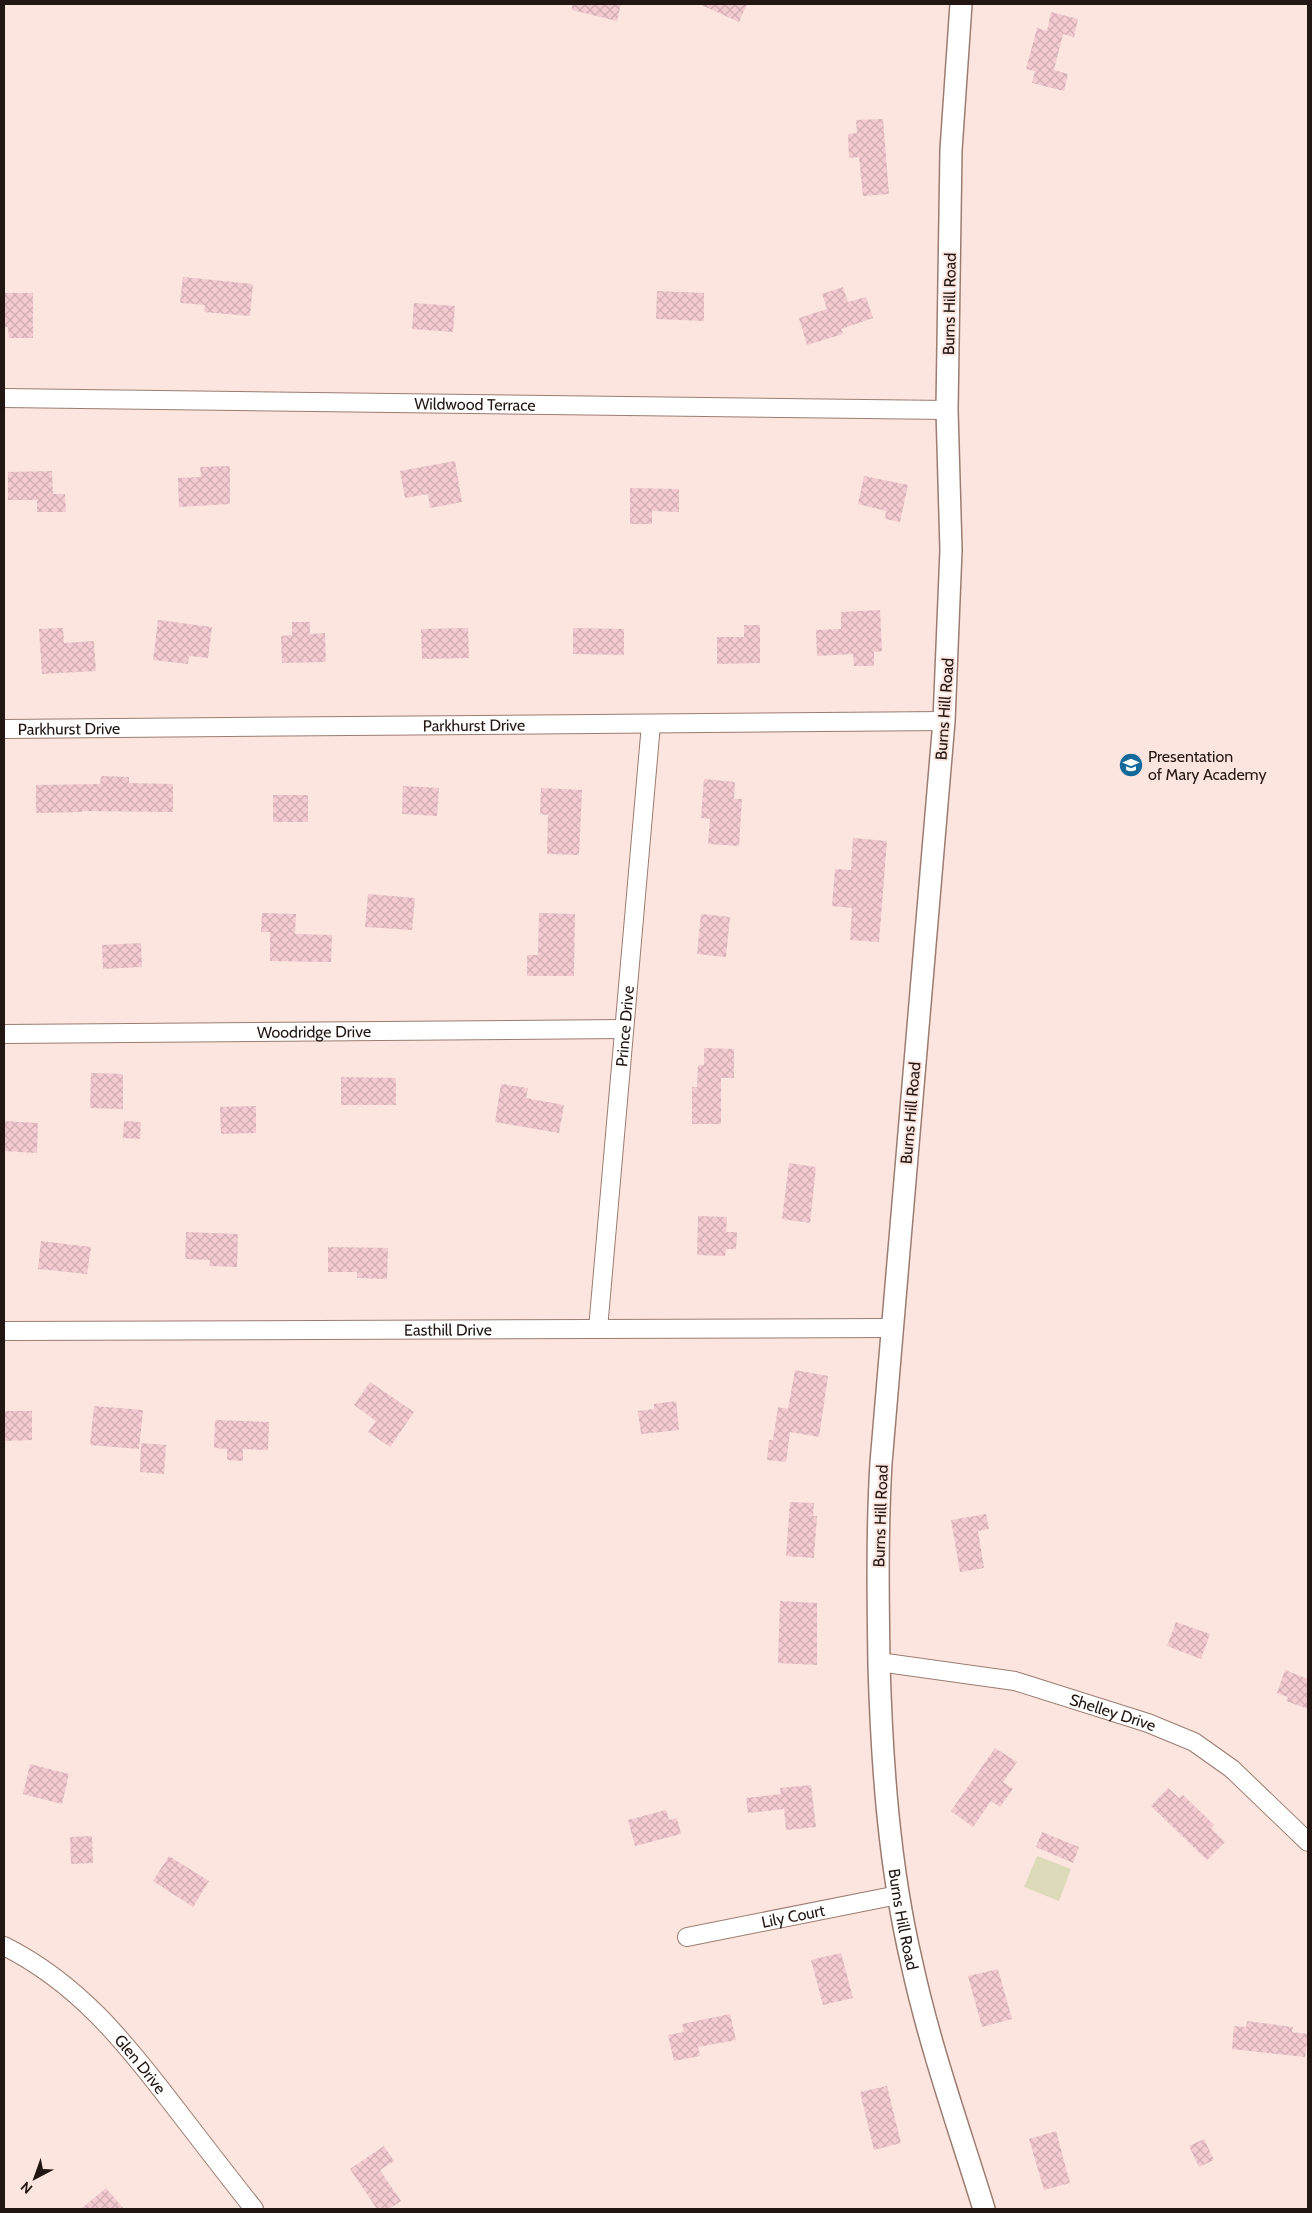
<svg xmlns="http://www.w3.org/2000/svg" width="1312" height="2213" font-family="Cabin,sans-serif">
<style>
.grass{fill:#dcdab9}
.building{fill:url(#building-cross-hatch)}
.lines{fill:none;stroke-linecap:round;stroke-linejoin:round}
.minor-casing{stroke:#9c7c71;stroke-width:20}
.tertiary-casing{stroke:#9c7c71;stroke-width:24}
.minor{stroke:#fff;stroke-width:18}
.tertiary{stroke:#fff;stroke-width:21}
.labels{text-anchor:middle;stroke-width:4;stroke-linejoin:round;paint-order:stroke}
.street-label{font-size:16px;fill:#221612;stroke:#fbe5de}
.poi-label{font-size:16px;fill:#221612;stroke:#fbe5de;text-anchor:start}
</style>
<defs>
<pattern id="building-cross-hatch" width="8" height="8" patternUnits="userSpaceOnUse" patternTransform="scale(1.25)"><rect width="8" height="8" fill="#f2cad0"/><path d="M0 0l8 8M0 8l8-8" fill="none" stroke="#cfadb2"/></pattern>
</defs>
<rect width="100%" height="100%" fill="#fbe5de"/>
<path class="grass" d="M1037 1856 1071 1869 1059 1901 1024 1887Z"/>
<g class="building">
<path d="M572 4H621L617 21 572 10Z"/>
<path d="M699 4H747L739 22Z"/>
<path d="M1051 12 1078 19 1074 37 1063 34 1054 70 1068 74 1064 91 1032 83 1035 71 1026 69 1037 28 1047 31Z"/>
<path d="M883 119 889 194 863 196 859 157 849 158 848 134 857 133 856 120Z"/>
<path d="M183 277 253 284 250 316 204 312 205 305 180 303Z"/>
<path d="M843 287 848 302 866 297 873 318 841 329 843 334 807 345 799 318 827 309 822 294Z"/>
<path d="M657 291 704 293V321L656 319Z"/>
<path d="M4 293H33V338H9L8 327H4Z"/>
<path d="M414 303 455 306 453 332 412 329Z"/>
<path d="M455 461 462 502 430 508 428 494 405 498 400 471Z"/>
<path d="M230 466V504L179 507 178 478 201 477 200 467Z"/>
<path d="M52 471 53 494H65L66 512H37V500H8V472Z"/>
<path d="M864 476 908 485 900 522 885 519 886 511 858 504Z"/>
<path d="M630 488 679 489V512L652 511V524H630Z"/>
<path d="M880 610 882 651 874 652V666H854L853 654 817 656 816 630 841 629V612Z"/>
<path d="M158 620 212 627 208 658 189 656 188 664 153 660Z"/>
<path d="M292 622H310V634L325 633 326 662 282 663 281 636 292 635Z"/>
<path d="M744 625H760V663L717 664V637H744Z"/>
<path d="M63 628 64 643 94 641 96 671 42 674 39 629Z"/>
<path d="M468 628 469 658 422 659 421 629Z"/>
<path d="M573 628 624 629V655L573 654Z"/>
<path d="M101 776 129 777V783L173 784V812L82 811V812L36 813V785L100 784Z"/>
<path d="M704 779 735 782 734 799H742L739 846 708 844 710 819 701 818Z"/>
<path d="M403 786 439 788 437 816 402 814Z"/>
<path d="M541 788 582 790 579 855 547 854 548 815 540 814Z"/>
<rect x="273" y="795" width="35" height="27"/>
<path d="M853 838 887 841 879 942 850 940 852 908 832 906 835 869 851 870Z"/>
<path d="M368 894 415 898 412 930 365 927Z"/>
<path d="M262 913 296 914 295 934 332 935 331 962 270 961V932H261Z"/>
<path d="M539 913 575 914 574 976H527V955H538Z"/>
<path d="M701 914 730 917 726 957 697 954Z"/>
<path d="M141 943 142 967 103 969 102 945Z"/>
<path d="M704 1048 734 1049V1078H721V1124H692V1087H697L698 1065H704Z"/>
<path d="M91 1073 123 1074V1109L90 1108Z"/>
<path d="M341 1077 396 1078V1105H341Z"/>
<path d="M501 1084 528 1088 526 1098 564 1105 559 1133 495 1122Z"/>
<path d="M256 1106V1133L221 1134 220 1107Z"/>
<path d="M4 1121 38 1123 37 1153 4 1151Z"/>
<path d="M124 1121 141 1122 140 1139 123 1138Z"/>
<path d="M789 1163 816 1167 810 1223 782 1219Z"/>
<path d="M698 1216 727 1217 726 1232H737L736 1249H726L725 1256 697 1255Z"/>
<path d="M186 1232 238 1234 237 1267 209 1266 210 1260 185 1259Z"/>
<path d="M41 1241 91 1247 87 1274 38 1269Z"/>
<path d="M328 1247 388 1248 387 1279 357 1278V1272H328Z"/>
<path d="M795 1370 828 1376 819 1437 790 1432 786 1462 767 1460 769 1440H773L778 1407 788 1409Z"/>
<path d="M370 1382 414 1412 390 1447 368 1432 376 1421 354 1405Z"/>
<path d="M676 1401 679 1430 641 1434 638 1411 654 1409V1404Z"/>
<path d="M94 1406 143 1410 139 1449 90 1445Z"/>
<path d="M4 1411H32V1440L4 1441Z"/>
<path d="M215 1420 269 1422 268 1450 243 1449V1461L227 1460V1449L214 1448Z"/>
<path d="M141 1443 166 1445 164 1474 140 1472Z"/>
<path d="M790 1502 814 1503 813 1516H817L814 1558 786 1556Z"/>
<path d="M986 1514 989 1529 978 1531 984 1568 960 1572 951 1520Z"/>
<path d="M780 1601 817 1603V1665L778 1663Z"/>
<path d="M1176 1622 1210 1634 1201 1659 1167 1646Z"/>
<path d="M1285 1670 1308 1679V1709L1286 1701 1288 1697 1277 1693Z"/>
<path d="M995 1748 1017 1762 1003 1782 1013 1789 1000 1807 991 1801 973 1827 951 1811Z"/>
<path d="M30 1764 69 1774 62 1804 23 1794Z"/>
<path d="M811 1785 816 1827 786 1830 784 1809 748 1813 746 1798 781 1794 780 1788Z"/>
<path d="M1168 1788 1179 1798 1183 1795 1206 1817 1214 1825 1211 1828 1225 1842 1207 1860 1151 1806Z"/>
<path d="M666 1810 669 1820 677 1818 681 1834 635 1846 628 1820Z"/>
<path d="M1042 1832 1079 1847 1073 1863 1036 1847Z"/>
<path d="M92 1836 93 1863 71 1864 70 1837Z"/>
<path d="M169 1856 209 1881 193 1907 153 1881Z"/>
<path d="M841 1953 853 1998 823 2005 811 1960Z"/>
<path d="M998 1969 1012 2019 982 2027 968 1976Z"/>
<path d="M730 2014 736 2040 698 2047 700 2056 674 2061 668 2035 684 2032 682 2024Z"/>
<path d="M1247 2021 1293 2027 1292 2032 1308 2034 1305 2057 1232 2049 1234 2026 1246 2027Z"/>
<path d="M887 2086 901 2143 874 2150 860 2092Z"/>
<path d="M1056 2131 1070 2183 1044 2190 1029 2139Z"/>
<path d="M1204 2139 1214 2160 1199 2167 1189 2146Z"/>
<path d="M384 2146 394 2161 380 2170 401 2201 389 2209H377L350 2169Z"/>
<path d="M106 2188 124 2209H81Z"/>
</g>
<g class="lines">
<g class="minor-casing">
<g id="minor">
<path id="s1" d="M4 398 947 410"/>
<path id="s2" d="M4 729 944 721"/>
<path id="s3" d="M4 1034 624 1029"/>
<path id="s4" d="M598 1329 651 724"/>
<path id="s5" d="M4 1331 891 1328"/>
<path id="s6" d="M879 1662 1015 1681 1148 1723 1194 1742 1232 1769 1308 1842"/>
<path id="s7" d="M687 1937 898 1895"/>
<path id="s8" d="M4 1946C78 1983 125 2042 174 2106 201 2141 227 2175 254 2209"/>
</g>
</g>
<g class="tertiary-casing">
<g id="tertiary">
<path id="s9" d="M961 4 951 150 947 410 951 550 944 721 881 1463C877 1530 878 1598 879 1665 882 1765 889 1866 912 1964 930 2047 959 2128 984 2209"/>
</g>
</g>
<use href="#minor" class="minor"/>
<use href="#tertiary" class="tertiary"/>
</g>
<defs>
<g id="school-disc" transform="scale(1.25)"><circle r="9.5" fill="#13699a" stroke="#fbe5de"/><path d="M0-5L7-2L0 1L-7-2ZM-4 1L0 2.5L4 1V4Q0 6-4 4Z" fill="#fff"/></g>
</defs>
<g fill-rule="evenodd">
<use href="#school-disc" x="1131" y="765"/>
</g>
<g class="labels">
<g class="street-label">
<text transform="translate(949 304) rotate(-89)" y="6">Burns Hill Road</text>
<text dy="6" stroke="none"><textPath href="#s1" startOffset="471">Wildwood Terrace</textPath></text>
<text transform="translate(944 709) rotate(-86)" y="6">Burns Hill Road</text>
<text dy="6" stroke="none"><textPath href="#s2" startOffset="470">Parkhurst Drive</textPath></text>
<text dy="6" stroke="none"><textPath href="#s2" startOffset="65">Parkhurst Drive</textPath></text>
<text dy="6" stroke="none"><textPath href="#s4" startOffset="304">Prince Drive</textPath></text>
<text dy="6" stroke="none"><textPath href="#s3" startOffset="310">Woodridge Drive</textPath></text>
<text transform="translate(910 1113) rotate(-85)" y="6">Burns Hill Road</text>
<text dy="6" stroke="none"><textPath href="#s5" startOffset="444">Easthill Drive</textPath></text>
<text transform="translate(880 1516) rotate(-88)" y="6">Burns Hill Road</text>
<text dy="6" stroke="none"><textPath href="#s6" startOffset="240">Shelley Drive</textPath></text>
<text dy="6" stroke="none"><textPath href="#s7" startOffset="108">Lily Court</textPath></text>
<text dy="6" stroke="none"><textPath href="#s9" startOffset="1920">Burns Hill Road</textPath></text>
<text dy="6" stroke="none"><textPath href="#s8" startOffset="182">Glen Drive</textPath></text>
</g>
<g class="poi-label">
<text x="1148" y="762">Presentation<tspan x="1148" dy="18">of Mary Academy</tspan></text>
</g>
</g>
<rect width="1312" height="2213" fill="none" stroke="#221612" stroke-width="10"/>
<g transform="translate(35 2178) rotate(221)" stroke="#fbe5de" stroke-width="4" paint-order="stroke">
<path d="M0-4L9 19L0 12L-9 19Z" fill="#221612"/>
<text y="-8" font-size="14" font-weight="bold" text-anchor="middle" fill="#221612">N</text>
</g>
</svg>
